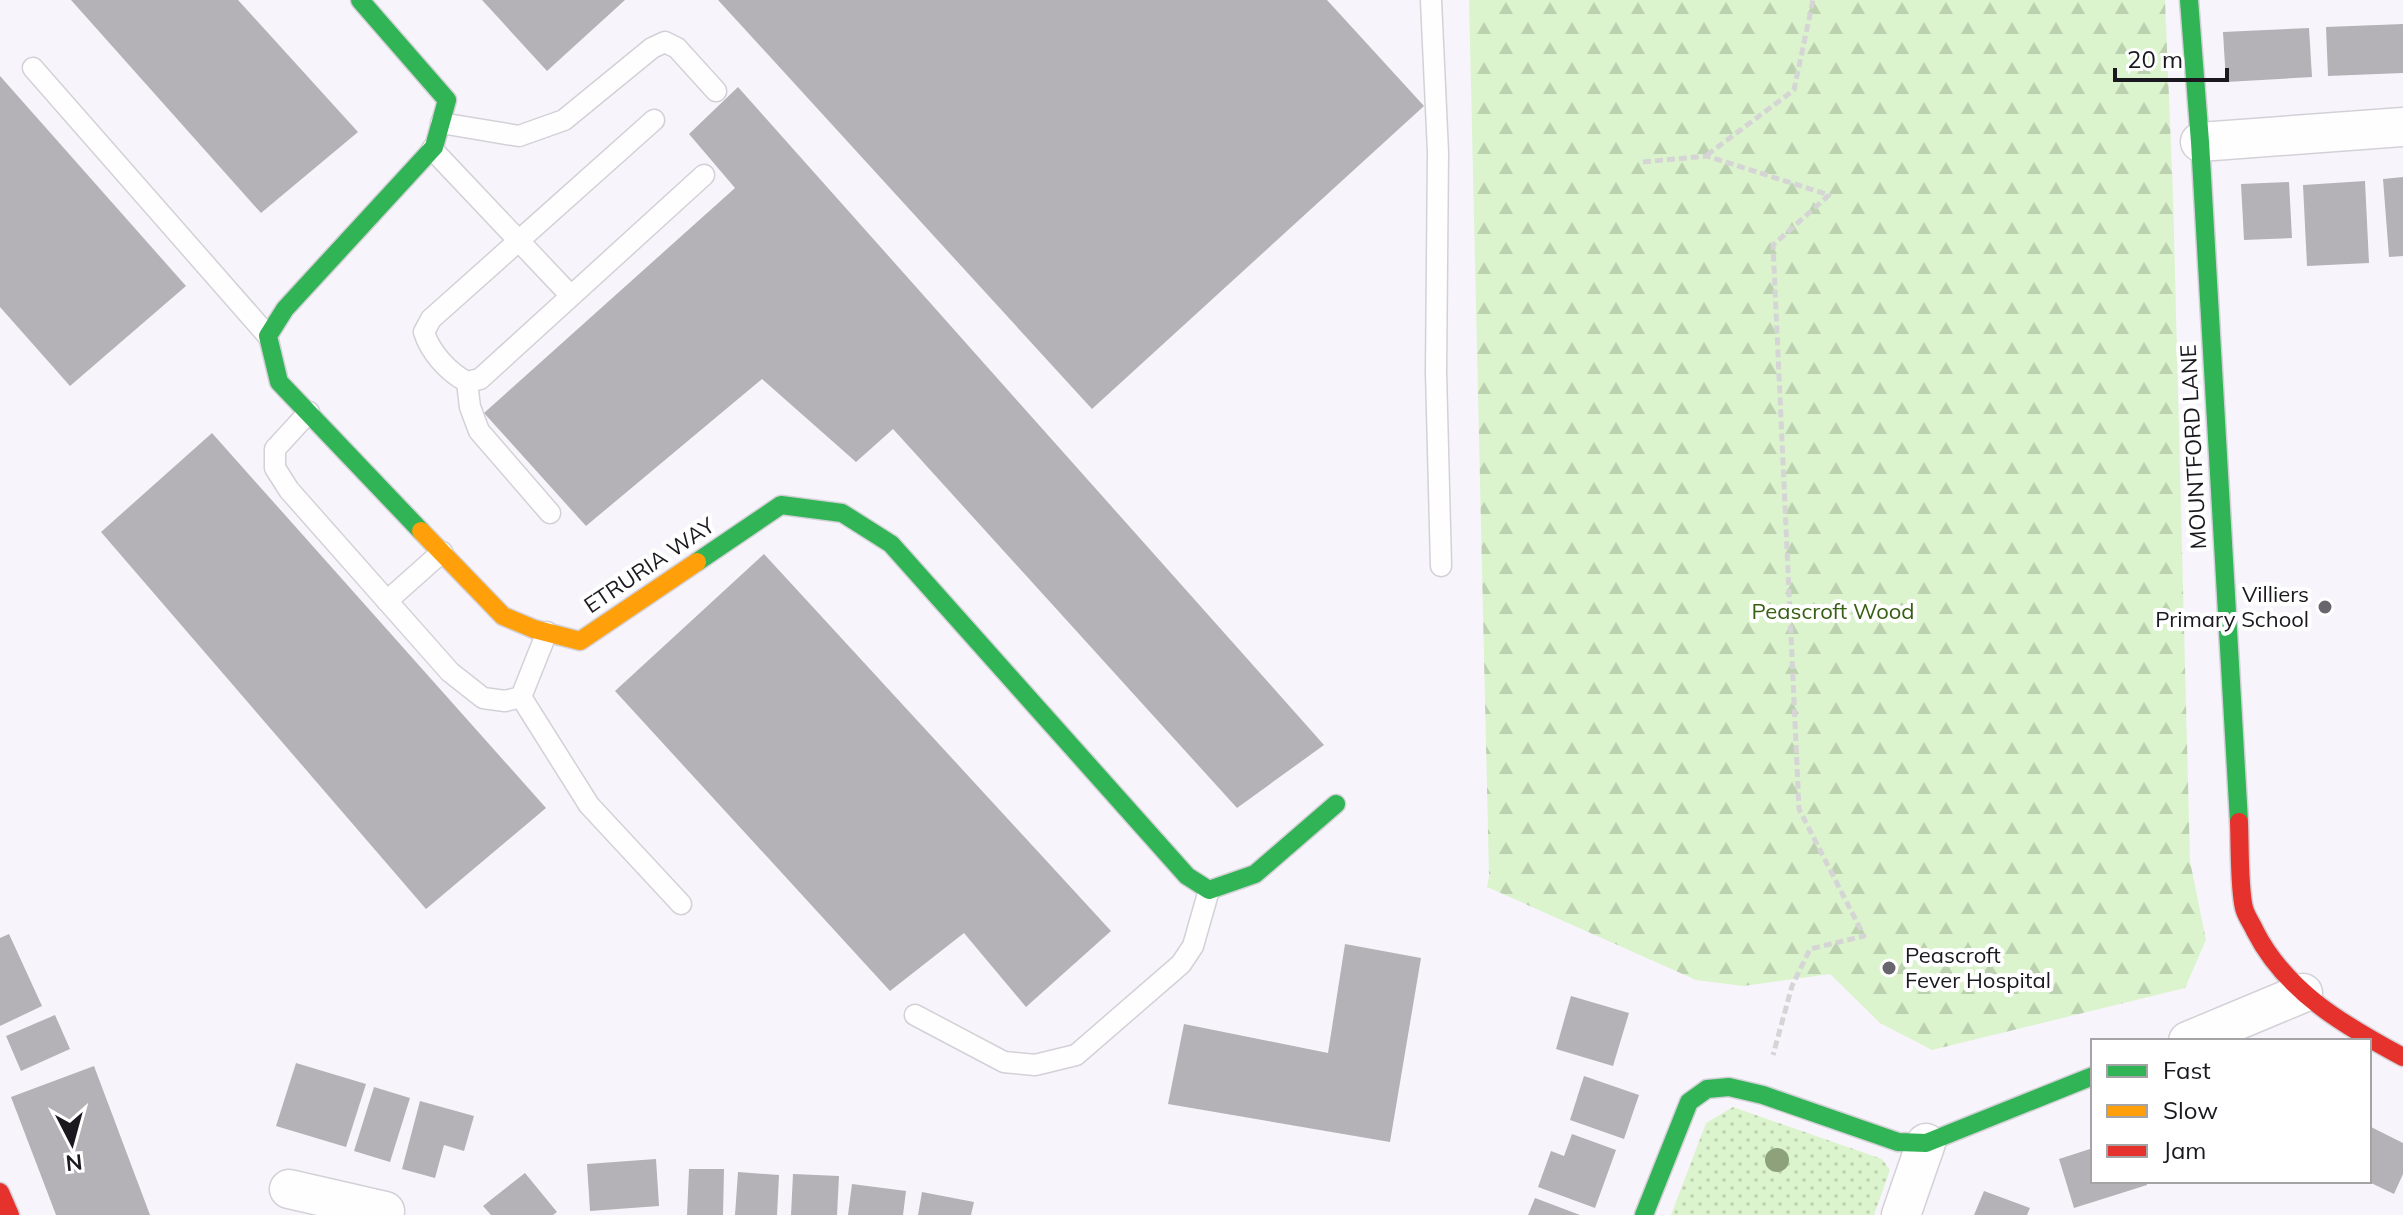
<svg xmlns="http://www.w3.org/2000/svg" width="2403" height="1215" font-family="Mulish,sans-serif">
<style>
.grass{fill:url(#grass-dots)}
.forest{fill:url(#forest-firs)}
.building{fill:#b4b2b7}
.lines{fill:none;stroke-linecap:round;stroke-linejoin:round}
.lane-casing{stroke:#d3d1d7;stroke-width:23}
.street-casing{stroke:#d3d1d7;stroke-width:41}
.fast-casing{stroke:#d3d1d7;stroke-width:21}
.slow-casing{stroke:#d3d1d7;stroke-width:21}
.jam-casing{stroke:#d3d1d7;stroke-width:21}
.path{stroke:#d5d5d6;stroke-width:5;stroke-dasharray:8 4;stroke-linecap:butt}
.lane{stroke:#fefefe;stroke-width:20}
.street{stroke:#fefefe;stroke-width:38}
.fast{stroke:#30b455;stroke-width:18}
.slow{stroke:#ff9f0a;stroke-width:18}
.jam{stroke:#e5322d;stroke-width:18}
.tree{fill:#8da27b}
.poi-dot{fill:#68666c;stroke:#fff;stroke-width:3}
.labels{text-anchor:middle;stroke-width:8;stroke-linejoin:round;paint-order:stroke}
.street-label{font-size:22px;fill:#1b191f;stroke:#fff}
.poi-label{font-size:22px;fill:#1b191f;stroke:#fff;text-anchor:end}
.park-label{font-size:22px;fill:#365f12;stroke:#fff}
</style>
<defs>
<pattern id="grass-dots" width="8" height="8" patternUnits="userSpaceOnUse" patternTransform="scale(2)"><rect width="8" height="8" fill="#dcf4ce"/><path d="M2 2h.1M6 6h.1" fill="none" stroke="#bcd1b0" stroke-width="1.8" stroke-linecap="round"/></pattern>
<pattern id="forest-firs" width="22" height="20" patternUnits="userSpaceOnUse" patternTransform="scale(2)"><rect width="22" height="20" fill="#dcf4ce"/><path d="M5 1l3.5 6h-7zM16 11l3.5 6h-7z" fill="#bcd1b0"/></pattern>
</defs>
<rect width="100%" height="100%" fill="#f7f5fb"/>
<path class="grass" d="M1733 1107 1882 1159 1890 1170 1874 1215H1671L1706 1123Z"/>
<path class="forest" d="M1469 0H2165L2173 195 2190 861 2206 940 2185 988 1932 1050 1880 1023 1830 974 1743 986 1696 980 1487 887 1489 876Z"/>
<g class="building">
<path d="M71 0H238L358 132 261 213Z"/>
<path d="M482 0H625L547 71Z"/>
<path d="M718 0H1327L1424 106 1092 409Z"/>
<path d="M2403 24V73L2328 76 2326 27Z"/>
<path d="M2309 28 2312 77 2226 82 2223 32Z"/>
<path d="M0 76 186 286 70 386 0 307Z"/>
<path d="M738 87 1324 745 1237 808 893 429 856 462 762 379 586 526 484 413 735 188 689 134Z"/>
<path d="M2403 177V256L2389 257 2383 179Z"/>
<path d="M2365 181 2369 263 2307 266 2303 185Z"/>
<path d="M2289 182 2292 238 2244 240 2241 184Z"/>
<path d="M212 433 546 808 426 909 101 532Z"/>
<path d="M764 554 1111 931 1026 1007 964 933 890 991 615 691Z"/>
<path d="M9 934 42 1006 0 1026V938Z"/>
<path d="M1345 944 1421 958 1390 1142 1168 1104 1184 1024 1328 1053Z"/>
<path d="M1571 996 1629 1013 1613 1066 1556 1049Z"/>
<path d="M55 1015 70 1049 21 1071 6 1036Z"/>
<path d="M296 1063 366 1084 346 1147 276 1126Z"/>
<path d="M94 1066 150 1215H56L11 1097Z"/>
<path d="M1584 1076 1639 1095 1624 1139 1570 1120Z"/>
<path d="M374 1087 410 1098 390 1162 354 1151Z"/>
<path d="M420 1101 474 1116 464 1151 444 1145 435 1178 402 1169Z"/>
<path d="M2369 1126 2403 1143V1174L2394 1194 2369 1182Z"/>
<path d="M1572 1134 1616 1150 1595 1208 1538 1187 1551 1151 1564 1156Z"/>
<path d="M2093 1148V1181H2146L2147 1185 2074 1208 2059 1159Z"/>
<path d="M656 1159 659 1206 590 1211 587 1164Z"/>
<path d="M689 1169H724L723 1215H687Z"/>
<path d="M738 1172 779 1175 777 1215H735Z"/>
<path d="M525 1173 557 1212 553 1215H491L483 1206Z"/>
<path d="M793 1174 839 1176 837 1215H791Z"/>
<path d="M852 1184 906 1191 903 1215H848Z"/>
<path d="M1984 1191 2030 1208 2027 1215H1974Z"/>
<path d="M922 1192 974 1202 971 1215H918Z"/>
<path d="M1535 1198 1580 1215H1528Z"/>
</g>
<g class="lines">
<g class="lane-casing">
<g id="lane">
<path d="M1431 0 1438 152 1436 372 1441 566"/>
<path d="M33 68 268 336"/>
<path d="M654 120 431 319 424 332C430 352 448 372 467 382L480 379 704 175"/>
<path d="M441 123 519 136 564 120 652 48 665 42 677 48 716 91"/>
<path d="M432 149 571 296"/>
<path d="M467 382 470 407 479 431 550 513"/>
<path d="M309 412 275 449V468L289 490 450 672 483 698 505 701 521 697 547 632"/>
<path d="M387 601 442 552"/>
<path d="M521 697 589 805 681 904"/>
<path d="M915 1015 1004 1062 1035 1065 1076 1055 1181 964 1193 946 1209 890"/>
</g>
</g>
<g class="street-casing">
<g id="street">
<path d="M2200 142 2403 127"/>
<path d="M2188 1041 2303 993"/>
<path d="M289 1189 385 1211"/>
<path d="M1901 1215 1926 1143"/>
</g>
</g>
<g class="fast-casing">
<g id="fast">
<path d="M360 0 447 100 434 147 285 309 268 336 279 382 421 531"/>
<path d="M2189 0 2200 142 2239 822"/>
<path d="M697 562 781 505 842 513 891 544 1187 876 1209 890 1255 874 1336 804"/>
<path d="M1644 1215 1689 1102 1707 1089 1729 1087 1763 1095 1898 1142 1926 1143 2093 1076"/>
</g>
</g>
<g class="slow-casing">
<path id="slow" d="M421 531 503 616 534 629 580 641 697 562"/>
</g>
<g class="jam-casing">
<g id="jam">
<path d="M2239 822C2240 845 2239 888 2244 908 2246 916 2252 924 2255 931 2286 992 2345 1026 2403 1057"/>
<path d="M0 1192 10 1215"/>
</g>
</g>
<g class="path">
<path d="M1707 155 1794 90 1813 0"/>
<path d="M1643 162 1707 156 1829 195 1773 245 1799 809 1864 936 1810 949 1792 986 1773 1055"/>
</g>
<use href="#lane" class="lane"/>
<use href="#street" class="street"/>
<use href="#fast" class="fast"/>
<use href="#slow" class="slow"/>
<use href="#jam" class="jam"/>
</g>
<circle class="tree" cx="1777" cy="1160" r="12"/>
<g class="poi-dot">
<circle cx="2325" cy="607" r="8"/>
<circle cx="1889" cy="968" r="8"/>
</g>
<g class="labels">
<g class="street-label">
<text transform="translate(2193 447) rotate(-93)" y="8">MOUNTFORD LANE</text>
<text transform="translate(649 565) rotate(-34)" y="8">ETRURIA WAY</text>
</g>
<g class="poi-label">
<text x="2309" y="602">Villiers<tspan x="2309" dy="25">Primary School</tspan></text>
<text x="1905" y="963" text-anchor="start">Peascroft<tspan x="1905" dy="25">Fever Hospital</tspan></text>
</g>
<g class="park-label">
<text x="1833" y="619">Peascroft Wood</text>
</g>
</g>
<rect x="2091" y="1039" width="280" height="144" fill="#ffffff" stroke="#a4a3a5" stroke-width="2"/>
<rect x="2107" y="1065" width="40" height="12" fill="#30b455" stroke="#a4a3a5" stroke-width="2"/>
<text x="2163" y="1079" font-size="24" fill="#1b191f">Fast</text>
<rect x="2107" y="1105" width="40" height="12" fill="#ff9f0a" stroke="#a4a3a5" stroke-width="2"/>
<text x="2163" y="1119" font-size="24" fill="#1b191f">Slow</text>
<rect x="2107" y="1145" width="40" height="12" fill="#e5322d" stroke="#a4a3a5" stroke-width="2"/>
<text x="2163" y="1159" font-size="24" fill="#1b191f">Jam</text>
<g transform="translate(72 1143) rotate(174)" stroke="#ffffff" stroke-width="6" paint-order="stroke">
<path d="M0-6L14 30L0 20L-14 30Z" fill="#1b191f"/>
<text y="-12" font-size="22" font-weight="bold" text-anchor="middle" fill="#1b191f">N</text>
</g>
<path d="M2115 68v12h112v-12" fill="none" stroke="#1b191f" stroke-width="4"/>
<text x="2127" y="68" font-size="24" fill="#1b191f" stroke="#ffffff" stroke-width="6" paint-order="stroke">20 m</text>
</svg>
